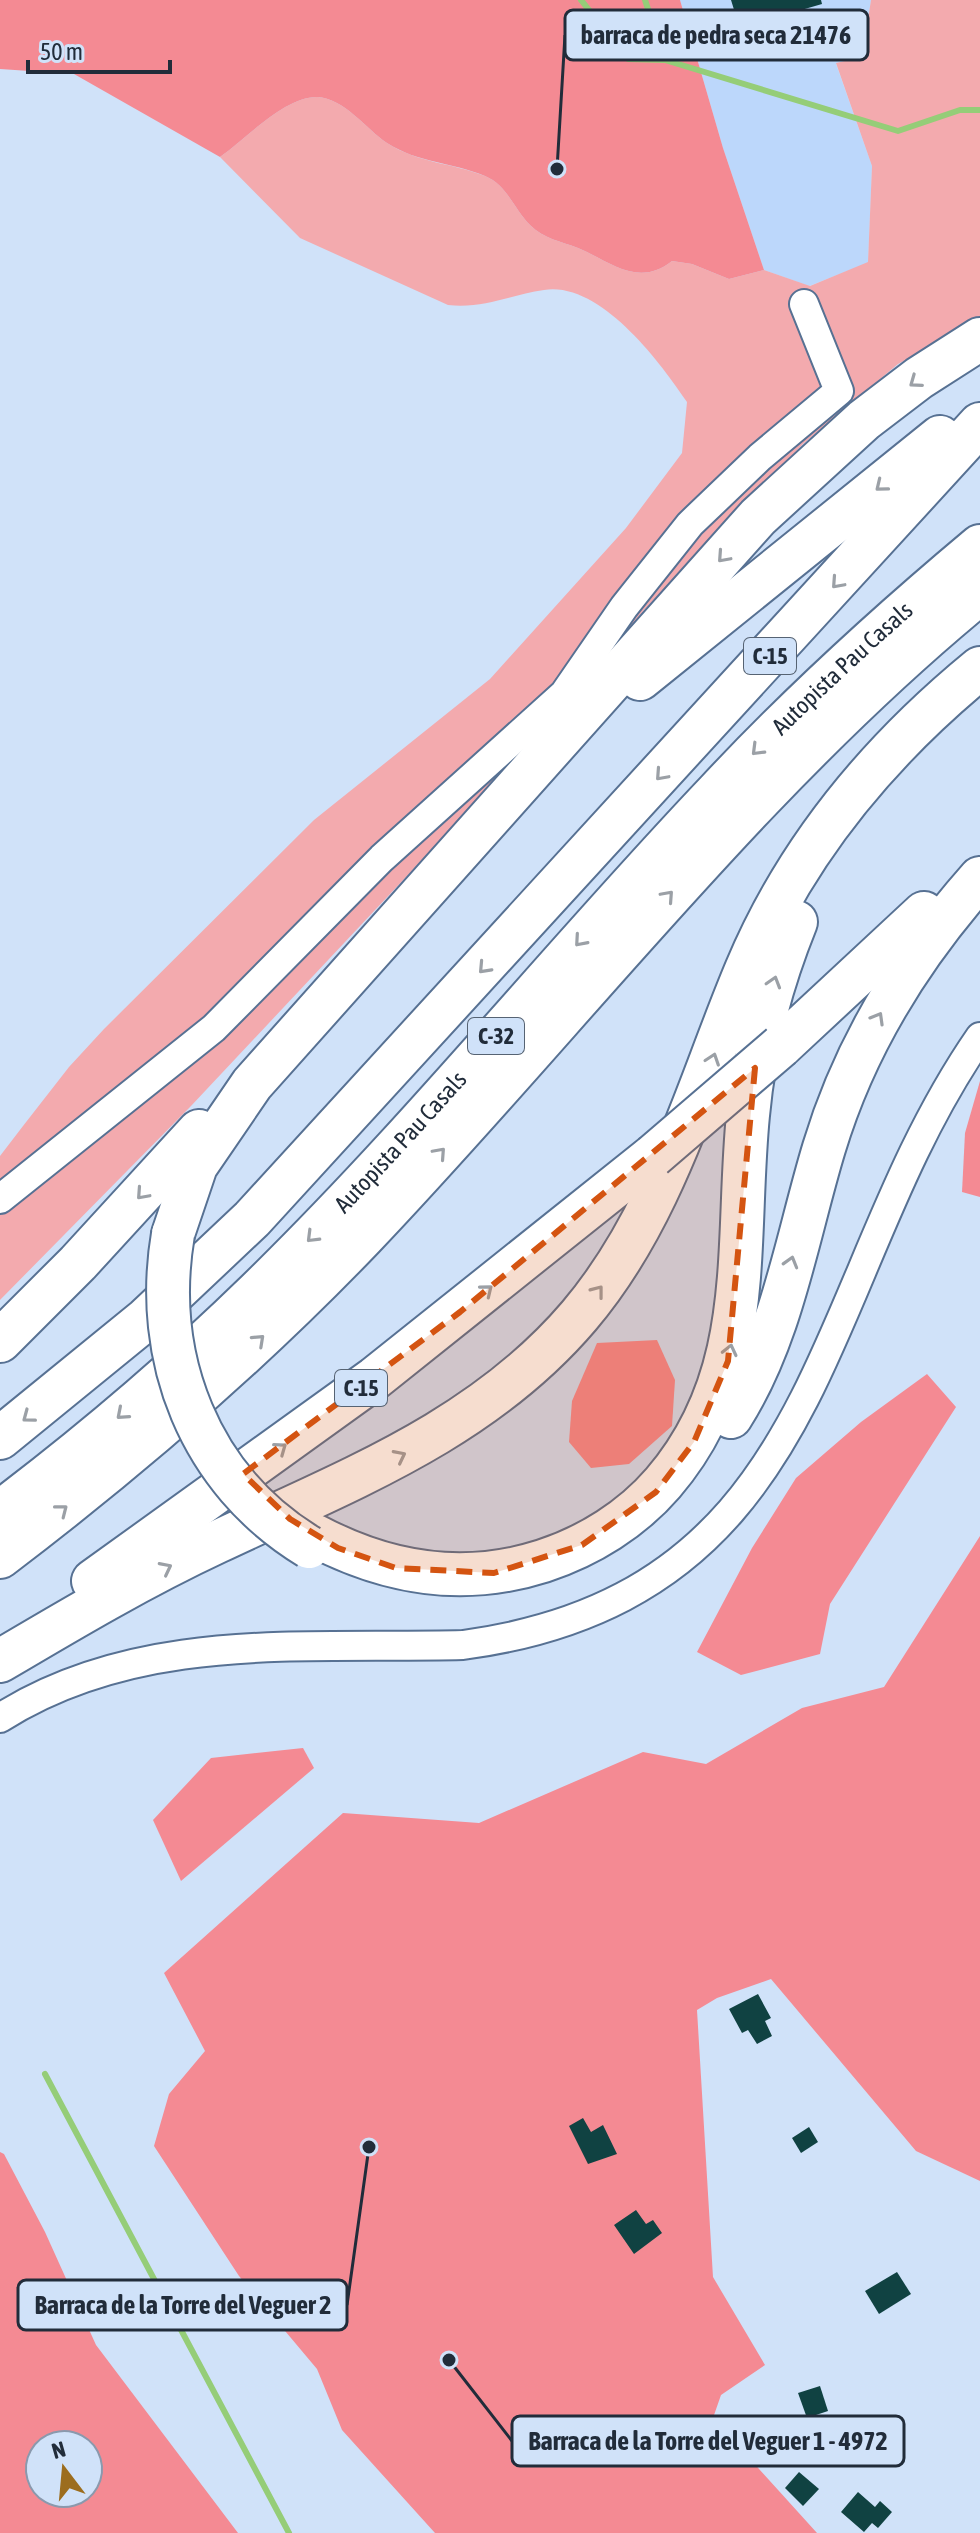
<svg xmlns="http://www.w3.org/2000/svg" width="980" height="2533" font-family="'Asap Condensed',sans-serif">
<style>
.built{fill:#bcd7fb}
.green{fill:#f3aaae}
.forest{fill:#f48a93;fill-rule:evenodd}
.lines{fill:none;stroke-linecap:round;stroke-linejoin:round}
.stream{stroke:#95cd78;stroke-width:6}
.building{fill:#104242}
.minor-casing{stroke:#577193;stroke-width:32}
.highway-casing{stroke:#577193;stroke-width:46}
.minor{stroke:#fff;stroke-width:28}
.highway{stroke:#fff;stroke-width:42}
.highway-bridge-casing{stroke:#577193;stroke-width:46;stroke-linecap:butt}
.highway-bridge{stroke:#fff;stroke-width:42}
.oneway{stroke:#9ba0a6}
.marked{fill:#d45411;fill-opacity:0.2;stroke:#d45411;stroke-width:6;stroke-dasharray:16 10;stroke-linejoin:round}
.labels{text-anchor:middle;stroke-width:8;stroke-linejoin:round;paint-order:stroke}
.shield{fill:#d0e2f9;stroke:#566373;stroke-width:2}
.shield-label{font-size:22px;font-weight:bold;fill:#212c3a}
.street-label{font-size:24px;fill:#212c3a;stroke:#d0e2f9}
.leader{fill:none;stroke:#212c3a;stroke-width:3}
.callout-dot{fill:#212c3a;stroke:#d0e2f9;stroke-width:3}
.callout{fill:#d0e2f9;stroke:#212c3a;stroke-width:3}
.callout-label{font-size:26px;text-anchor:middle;font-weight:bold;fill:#212c3a}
</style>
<rect width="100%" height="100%" fill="#d0e2f9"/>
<path class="built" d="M680 0H871L862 57 836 64 872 166 868 263 809 286 764 270 723 148Z"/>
<path class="green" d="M871 0H980V321L898 364 803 444 644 610 530 745 191 1106 0 1300V1156L23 1126 69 1067 104 1029 314 820 490 679 626 528 682 453 687 402C660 362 600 281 544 290 510 295 483 309 448 305L300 238 220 157C246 139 284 97 317 97 344 98 366 129 387 143 418 163 452 163 485 176 507 185 514 209 530 225 544 239 560 241 578 248 611 262 638 288 672 261L692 264 729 279 764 270 810 286 868 262 872 166 836 63 862 57Z"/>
<g class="forest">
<path d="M0 0H680L723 148 764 270 729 279 692 264 672 261C638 288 611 262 578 248 560 241 544 239 530 225 514 209 507 185 485 176 452 162 418 163 387 143 366 129 344 98 317 97 284 97 246 139 220 157L74 74 0 69Z"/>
<path d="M980 1081V1197L962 1192 965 1133Z"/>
<path d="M657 1340 675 1380 672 1426 629 1464 591 1468 569 1442 572 1401 597 1343Z"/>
<path d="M927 1374 956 1407 830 1604 820 1654 741 1675 697 1652 752 1548 796 1478 861 1422Z"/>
<path d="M980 1536V2181L916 2151 771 1979 717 1998 697 2010 713 2277 765 2365 721 2395 713 2418 817 2533H435L342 2430 317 2369 239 2276 154 2146 169 2094 205 2051 164 1973 343 1813 479 1823 643 1752 706 1764 802 1708 884 1687Z"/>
<path d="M303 1748 314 1768 181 1881 153 1820 211 1758Z"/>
<path d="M0 2152 4 2154 45 2232 96 2345 238 2533H0ZM40 2445H88V2493H40Z"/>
</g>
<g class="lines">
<g class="stream">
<path d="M581 0 628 59 665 60 898 131 960 110H980"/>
<path d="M645 0 665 60"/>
<path d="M45 2074 289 2533"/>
</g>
</g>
<g class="building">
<path d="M731 0H821L822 4 770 19 775 36 745 45Z"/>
<path d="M758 1994 771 2018 765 2021 772 2036 757 2044 748 2030 742 2033 729 2009Z"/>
<path d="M583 2118 591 2132 603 2125 617 2154 588 2164 569 2126Z"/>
<path d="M809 2127 818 2142 801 2153 792 2138Z"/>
<path d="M636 2210 646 2224 653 2220 662 2233 634 2254 614 2225Z"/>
<path d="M897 2272 911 2294 879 2314 865 2291Z"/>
<path d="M820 2386 828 2411 807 2418 798 2393Z"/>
<path d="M799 2472 819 2489 803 2506 785 2488Z"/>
<path d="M858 2492 875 2507 880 2501 892 2512 878 2528 872 2523 864 2532 841 2512Z"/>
</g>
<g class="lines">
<g class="minor-casing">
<g id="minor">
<path d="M0 1199 214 1028 382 858 564 694 624 607 690 524 760 457 839 391 804 304"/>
<path d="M0 1718C138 1630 307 1649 463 1645 832 1595 811 1281 980 1037"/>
</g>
</g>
<g class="highway-casing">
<g id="highway">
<path d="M640 679 940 437"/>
<path d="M781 1046 924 913"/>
<path d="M173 1234 196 1166 252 1084 758 517 864 420 919 378 980 339"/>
<path d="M0 1341 78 1263 199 1131"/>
<path d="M731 1417C782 1337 797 1237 824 1148 855 1045 909 958 980 878"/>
<path d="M0 1438 146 1319 252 1219 980 424"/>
<path id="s1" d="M0 1512C90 1444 177 1370 258 1291 420 1133 561 956 717 792 799 704 888 623 980 546"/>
<path d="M316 1536C388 1574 465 1586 543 1561 589 1546 632 1519 663 1483 757 1374 735 1246 748 1115 754 1048 771 984 796 922"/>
<path d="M0 1557C129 1459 251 1354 363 1237 568 1022 749 782 980 593"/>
<path d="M93 1581 375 1378 653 1156"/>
<path d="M0 1661C71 1619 142 1577 217 1542 348 1480 482 1430 579 1316 664 1216 696 1089 746 970 796 850 880 750 980 668"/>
</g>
</g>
<use href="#minor" class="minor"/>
<use href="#highway" class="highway"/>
<g class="highway-bridge-casing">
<g id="highway-bridge">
<path d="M653 1156 781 1046"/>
<path d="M173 1234C152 1358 199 1480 309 1547"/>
</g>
</g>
<use href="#highway-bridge" class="highway-bridge"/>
</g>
<defs><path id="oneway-chevron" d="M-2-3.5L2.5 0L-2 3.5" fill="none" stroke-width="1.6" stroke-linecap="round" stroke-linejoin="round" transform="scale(2)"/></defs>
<g class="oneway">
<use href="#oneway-chevron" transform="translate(915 382) rotate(144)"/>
<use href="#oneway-chevron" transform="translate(881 486) rotate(141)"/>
<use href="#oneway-chevron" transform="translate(723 557) rotate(132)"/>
<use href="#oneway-chevron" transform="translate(837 583) rotate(132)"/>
<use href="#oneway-chevron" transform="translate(757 750) rotate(135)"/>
<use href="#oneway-chevron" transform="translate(661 775) rotate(132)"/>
<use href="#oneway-chevron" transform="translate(668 896) rotate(-48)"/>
<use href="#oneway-chevron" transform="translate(580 941) rotate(131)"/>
<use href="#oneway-chevron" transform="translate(484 968) rotate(133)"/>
<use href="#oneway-chevron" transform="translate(774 982) rotate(-73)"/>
<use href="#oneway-chevron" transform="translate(878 1018) rotate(-60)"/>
<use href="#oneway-chevron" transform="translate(713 1059) rotate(-71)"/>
<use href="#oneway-chevron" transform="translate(440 1153) rotate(-48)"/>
<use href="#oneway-chevron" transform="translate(142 1194) rotate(132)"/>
<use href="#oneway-chevron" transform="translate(312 1237) rotate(135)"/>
<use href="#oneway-chevron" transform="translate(791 1262) rotate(-74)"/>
<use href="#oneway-chevron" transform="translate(487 1290) rotate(-39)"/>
<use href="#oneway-chevron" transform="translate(598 1291) rotate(-52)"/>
<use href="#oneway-chevron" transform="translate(259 1340) rotate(-43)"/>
<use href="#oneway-chevron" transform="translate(730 1350) rotate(-77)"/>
<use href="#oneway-chevron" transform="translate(122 1414) rotate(139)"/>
<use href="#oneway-chevron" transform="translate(28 1417) rotate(143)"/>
<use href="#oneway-chevron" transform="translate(281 1448) rotate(-36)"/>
<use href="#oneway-chevron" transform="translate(400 1456) rotate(-27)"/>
<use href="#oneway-chevron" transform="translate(62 1510) rotate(-38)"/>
<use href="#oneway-chevron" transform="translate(166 1568) rotate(-27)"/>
</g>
<path class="marked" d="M755 1068 728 1361 694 1442 656 1492 582 1545 494 1573 396 1568 338 1548 290 1519 243 1474 460 1312Z"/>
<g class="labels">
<g class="shield">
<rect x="744" y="638" width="52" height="36" rx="6"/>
<rect x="468" y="1018" width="56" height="36" rx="6"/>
<rect x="335" y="1370" width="52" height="36" rx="6"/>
</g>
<g class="shield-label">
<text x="770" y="664">C-15</text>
<text x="496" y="1044">C-32</text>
<text x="361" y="1396">C-15</text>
</g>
<g class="street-label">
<text dy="8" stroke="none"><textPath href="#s1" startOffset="1194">Autopista Pau Casals</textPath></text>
<text dy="8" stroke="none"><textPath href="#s1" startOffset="546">Autopista Pau Casals</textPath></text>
</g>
</g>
<path class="leader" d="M557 169L565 35M369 2147L347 2305M449 2360L512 2441"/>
<g class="callout-dot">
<circle cx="557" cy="169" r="8"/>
<circle cx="369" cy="2147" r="8"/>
<circle cx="449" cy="2360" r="8"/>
</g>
<g class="callout">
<rect x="565" y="10" width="303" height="50" rx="8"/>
<rect x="18" y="2280" width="329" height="50" rx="8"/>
<rect x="512" y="2416" width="392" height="50" rx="8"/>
</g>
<g class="callout-label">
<text x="716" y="44">barraca de pedra seca 21476</text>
<text x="183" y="2314">Barraca de la Torre del Veguer 2</text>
<text x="708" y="2450">Barraca de la Torre del Veguer 1 - 4972</text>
</g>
<g transform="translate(64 2469) rotate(344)"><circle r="38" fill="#d0e2f9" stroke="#8a99ad" stroke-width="2"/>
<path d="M0-6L14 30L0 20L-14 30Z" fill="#9c6d1e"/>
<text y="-12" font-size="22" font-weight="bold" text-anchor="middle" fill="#212c3a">N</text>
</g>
<path d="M28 60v12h142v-12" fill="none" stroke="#212c3a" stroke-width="4"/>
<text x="40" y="60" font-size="24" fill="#212c3a" stroke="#d0e2f9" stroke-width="6" paint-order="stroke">50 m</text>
</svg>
